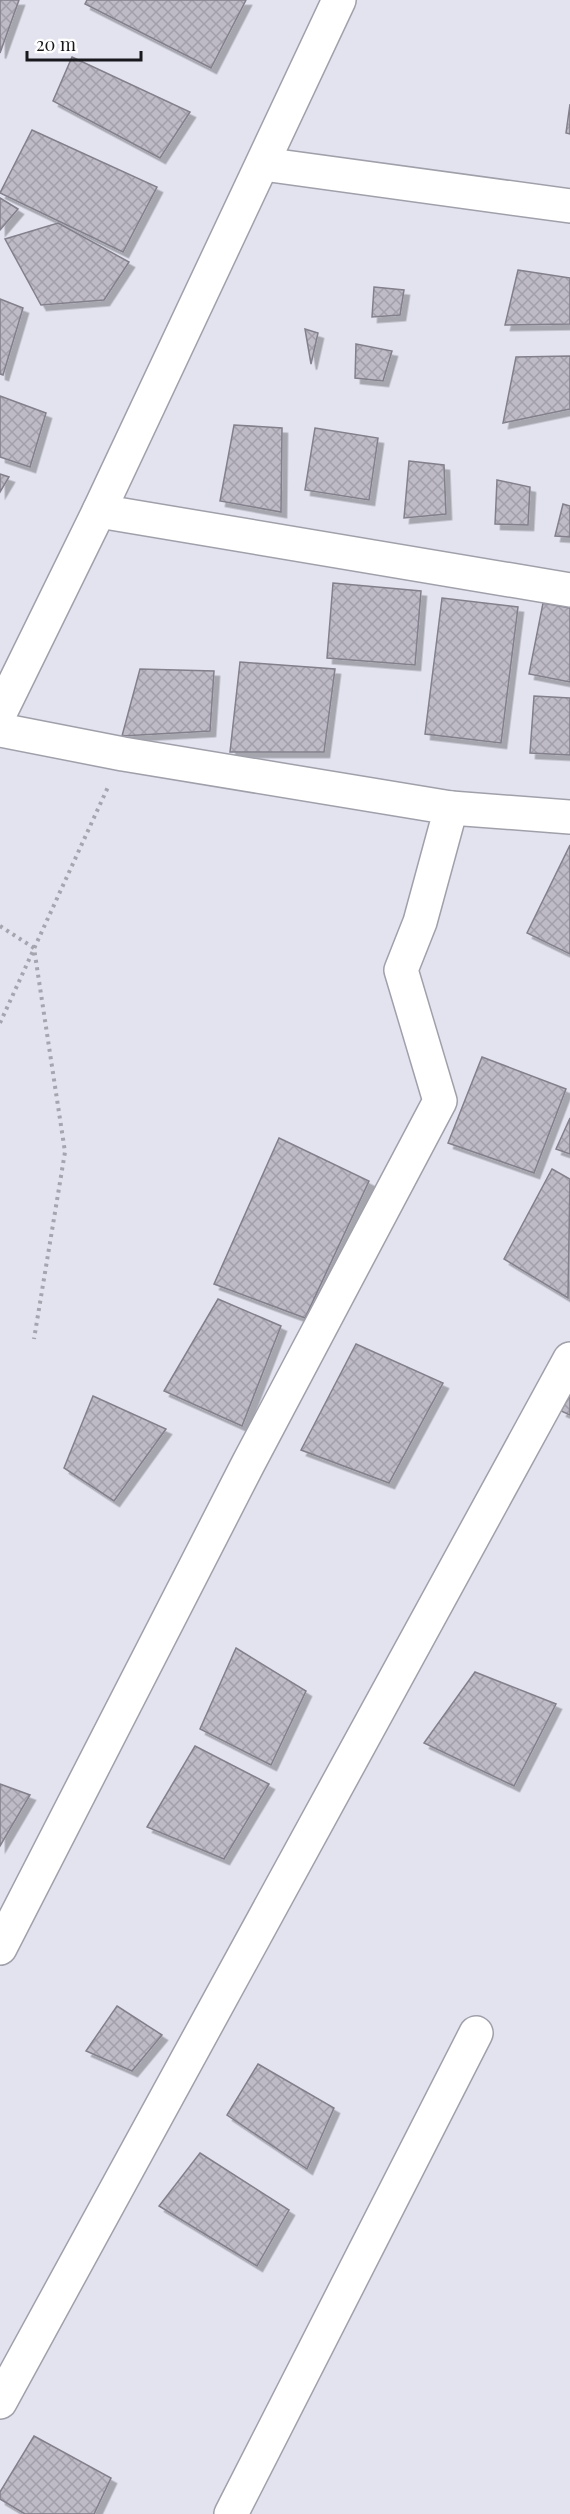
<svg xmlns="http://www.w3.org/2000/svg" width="570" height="2514" font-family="'Playfair Display',serif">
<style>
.building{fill:url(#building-cross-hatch);stroke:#83808b;stroke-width:1.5;filter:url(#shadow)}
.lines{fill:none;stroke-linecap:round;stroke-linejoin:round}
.minor-casing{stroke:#a0a0ab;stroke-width:36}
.path{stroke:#a4a5ae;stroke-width:4;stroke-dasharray:3 4.5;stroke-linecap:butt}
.minor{stroke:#fff;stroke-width:33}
</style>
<defs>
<pattern id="building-cross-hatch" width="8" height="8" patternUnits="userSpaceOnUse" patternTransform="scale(1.5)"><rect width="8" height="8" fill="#bebac6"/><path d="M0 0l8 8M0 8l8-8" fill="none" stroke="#a39faa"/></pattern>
<filter id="shadow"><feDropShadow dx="5.5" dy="5.5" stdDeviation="0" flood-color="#0004"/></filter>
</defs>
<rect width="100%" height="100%" fill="#e2e3ef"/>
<g class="building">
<path d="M0 0H19L0 53Z"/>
<path d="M87 0H246L211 68 85 4Z"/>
<path d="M72 57 190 112 160 158 53 101Z"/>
<path d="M570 104V134L566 133Z"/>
<path d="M32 130 157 187 123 252 0 193Z"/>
<path d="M0 198 18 209 0 230Z"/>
<path d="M58 223 129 262 104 300 41 305 5 239Z"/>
<path d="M518 270 570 278V324L505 325Z"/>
<path d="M374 287 404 290 400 315 372 317Z"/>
<path d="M0 299 23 308 3 375 0 374Z"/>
<path d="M305 329 318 333 311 364Z"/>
<path d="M356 344 392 351 383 381 355 378Z"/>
<path d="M570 356V409L503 423 516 357Z"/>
<path d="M0 396 46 413 30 467 0 457Z"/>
<path d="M234 425 282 428 281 512 220 501Z"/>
<path d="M315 428 378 438 369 500 305 490Z"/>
<path d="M409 461 444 465 446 514 404 518Z"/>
<path d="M0 474 9 477 0 492Z"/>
<path d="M497 480 530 487 528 525 495 524Z"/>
<path d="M563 504 570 506V537L555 536Z"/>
<path d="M333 583 421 591 415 665 327 658Z"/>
<path d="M442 598 518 607 501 743 425 734Z"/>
<path d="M543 603 570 608V682L529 674Z"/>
<path d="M240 662 335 669 324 752H230Z"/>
<path d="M140 669 214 671 210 731 122 736Z"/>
<path d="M534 696 570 698V755L530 753Z"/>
<path d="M570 845V954L527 933Z"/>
<path d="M482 1057 566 1089 534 1173 448 1143Z"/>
<path d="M570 1118V1154L556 1149Z"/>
<path d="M279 1138 369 1181 305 1318 214 1284Z"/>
<path d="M552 1169 570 1179 568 1298 504 1259Z"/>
<path d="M218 1299 281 1326 242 1426 164 1391Z"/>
<path d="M356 1344 443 1383 389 1483 301 1450Z"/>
<path d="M570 1395V1415L561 1411Z"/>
<path d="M93 1396 166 1429 114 1501 64 1468Z"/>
<path d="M236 1648 306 1691 271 1765 200 1729Z"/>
<path d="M475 1672 556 1704 514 1786 424 1743Z"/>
<path d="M195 1746 269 1784 224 1859 147 1827Z"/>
<path d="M0 1784 30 1795 0 1846Z"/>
<path d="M117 2006 162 2035 132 2071 86 2051Z"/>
<path d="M258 2064 334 2108 307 2169 227 2115Z"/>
<path d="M200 2153 289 2210 257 2266 159 2206Z"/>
<path d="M34 2436 111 2478 94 2514H25L0 2499V2492Z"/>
</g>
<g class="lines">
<g class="minor-casing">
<g id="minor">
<path d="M263 164 570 206"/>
<path d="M99 511 570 590"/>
<path d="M0 713 99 511 339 0"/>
<path d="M0 730 123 754 451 808 420 922 401 970 440 1101 248 1464 0 1948"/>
<path d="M451 808 570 817"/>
<path d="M0 2402 570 1359"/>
<path d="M231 2514 476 2033"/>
</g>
</g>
<g class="path">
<path d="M0 926 34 948 65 1152 34 1339"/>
<path d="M0 1023 108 787"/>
</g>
<use href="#minor" class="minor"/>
</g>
<path d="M27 51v9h114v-9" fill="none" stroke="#19191d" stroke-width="3"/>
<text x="36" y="51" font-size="18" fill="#19191d" stroke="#ffffff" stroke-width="4.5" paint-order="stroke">20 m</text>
</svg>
